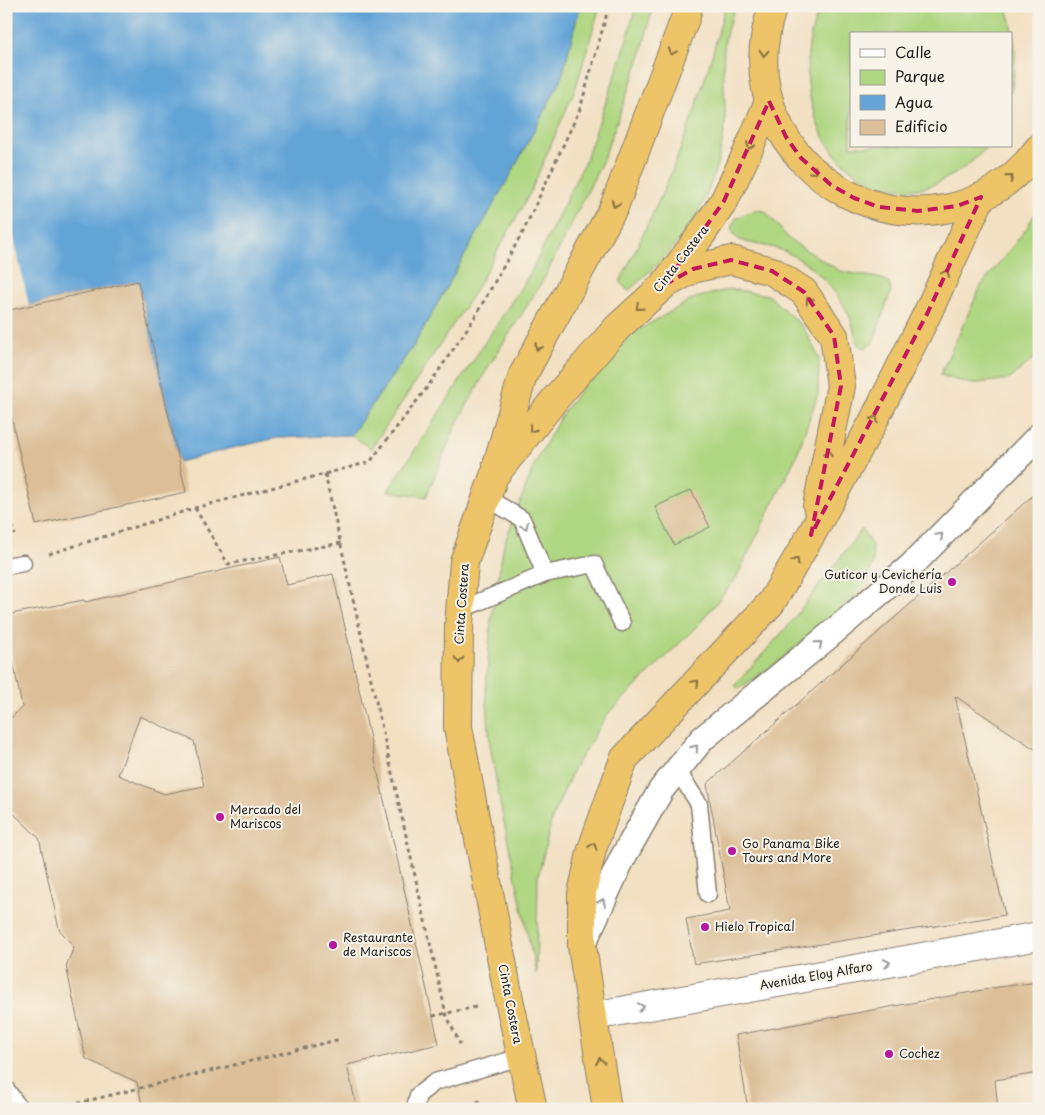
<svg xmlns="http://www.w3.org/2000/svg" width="1045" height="1115" font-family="'Playpen Sans',sans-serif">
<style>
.green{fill:#afd681;stroke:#66794e}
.water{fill:#64a4d7;stroke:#40607a}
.pier{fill:#f2e0c3}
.building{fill:#dcbf98;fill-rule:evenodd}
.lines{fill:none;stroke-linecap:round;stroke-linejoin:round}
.service-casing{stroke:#877e70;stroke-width:19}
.pedestrian-casing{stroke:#877e70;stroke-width:28}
.minor-casing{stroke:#877e70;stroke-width:30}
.trunk-casing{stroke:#877e70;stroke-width:30}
.path{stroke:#877e70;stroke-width:3;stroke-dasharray:4 4;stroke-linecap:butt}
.service{stroke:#fff;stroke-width:16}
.pedestrian{stroke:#fff;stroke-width:25}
.minor{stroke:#fff;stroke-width:28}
.trunk{stroke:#eec469;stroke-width:28}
.oneway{stroke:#857042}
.oneway2{stroke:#999}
.marked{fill:none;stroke:#c2185b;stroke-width:4;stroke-dasharray:10 6;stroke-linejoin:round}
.poi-dot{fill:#b5179e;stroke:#f7f3e8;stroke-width:2}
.labels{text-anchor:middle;stroke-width:4;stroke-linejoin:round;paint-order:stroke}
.street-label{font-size:12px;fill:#1c1c1c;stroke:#f7f3e8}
.poi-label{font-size:12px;fill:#1c1c1c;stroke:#f7f3e8;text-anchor:start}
</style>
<rect width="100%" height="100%" fill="#f7f3e8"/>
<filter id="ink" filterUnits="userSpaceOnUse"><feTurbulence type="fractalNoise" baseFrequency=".02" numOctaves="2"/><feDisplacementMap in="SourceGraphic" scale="10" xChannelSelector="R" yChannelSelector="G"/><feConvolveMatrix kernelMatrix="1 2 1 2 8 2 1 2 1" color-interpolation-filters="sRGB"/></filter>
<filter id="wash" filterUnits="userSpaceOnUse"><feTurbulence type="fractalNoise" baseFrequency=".0096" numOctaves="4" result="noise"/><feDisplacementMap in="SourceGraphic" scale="20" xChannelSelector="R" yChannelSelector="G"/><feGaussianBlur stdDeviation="1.12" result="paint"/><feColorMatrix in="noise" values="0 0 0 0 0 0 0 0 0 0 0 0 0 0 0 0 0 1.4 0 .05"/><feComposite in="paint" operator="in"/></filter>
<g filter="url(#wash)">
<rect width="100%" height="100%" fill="#f2e0c3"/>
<g class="green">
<path d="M580 6H600L576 87 530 193 472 296 371 449 351 435 414 345 513 170 561 80Z"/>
<path d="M636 6H653L642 52 603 160 545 277 489 366 456 425 426 497 388 491 531 272 586 159 623 53Z"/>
<path d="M725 6H735C732 17 727 28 725 39 721 67 726 96 725 124 724 137 720 152 717 165 700 223 673 252 628 291L620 282C636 248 654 213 669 178 692 122 711 65 725 6Z"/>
<path d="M821 6H1006C1017 35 1017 63 1011 93V34H851V146H987C976 160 961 171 945 179 924 191 906 192 882 185 810 165 791 67 821 6Z"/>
<path d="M1039 207V354L1010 379 971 384 940 375 981 286 1026 229Z"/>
<path d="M755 210 765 211 790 240 840 271 883 279 889 284 891 291 873 343 865 348 858 345C855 335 853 324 849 315 835 288 810 261 781 250 771 246 742 243 737 238 734 235 733 231 731 228L736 218Z"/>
<path d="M731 289 768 295 803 327 819 358 818 394 796 457 735 580 698 625 607 715 574 768 552 819 538 877 536 974 500 803 490 745 486 690 491 619 504 544 536 461 564 411 596 369 638 330 695 298Z"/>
<path d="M862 529 872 546 873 561 867 587 774 665 738 689 735 685 788 626Z"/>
</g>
<path class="water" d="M6 6H580L561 80 513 170 414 345 351 435 278 438 232 448 179 462 138 281 6 311Z"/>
<path class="pier" d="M6 203 29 306 6 311Z"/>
<g id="blocks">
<g class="building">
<path d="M138 281 186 492 36 525 6 394V311Z"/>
<path d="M691 490 710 527 674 545 655 507Z"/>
<path d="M1039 490V752L955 696 1005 915 694 964 686 919 730 911 707 784Z"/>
<path d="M280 557 287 585 333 574 439 1044 347 1065 357 1109H143L137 1082 86 1059 66 966 74 947 59 929 39 838 6 806V723L22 707 6 625V615L84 600 85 602ZM140 716 194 741 204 786 164 794 118 775Z"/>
<path d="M1039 982V1073L995 1080 998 1109H748L736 1035 999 987Z"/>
</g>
</g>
</g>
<g filter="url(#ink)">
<use href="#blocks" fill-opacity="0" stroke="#877e70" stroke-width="1"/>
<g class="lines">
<g class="service-casing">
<g id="service">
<path d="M6 566 23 563"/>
<path d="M545 574 594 564 622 623"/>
<path d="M460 610 545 574 522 519 487 498"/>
<path d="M677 770 699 804 708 894"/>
<path d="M6 1089 20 1109"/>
<path d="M415 1109 418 1095 435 1082 521 1057"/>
</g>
</g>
<g class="pedestrian-casing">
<path id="pedestrian" d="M582 946 622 859 661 790 702 739 825 639 910 567 1039 436"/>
</g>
<g class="minor-casing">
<path id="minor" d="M593 1016 1039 936"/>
</g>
<g class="trunk-casing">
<g id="trunk">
<path d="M773 6C715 172 933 290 1039 148"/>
<path d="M666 284 693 269 731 260 772 271 804 292 834 336 841 386 817 506"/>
<path d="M497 465 523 375 614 207 686 16 688 6"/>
<path d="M533 1109 509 999 458 727 459 625 464 562 494 476 555 399 617 328 664 285 701 235 724 201 747 153 769 101"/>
<path d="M607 1109 582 946V893L592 849 624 759 771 603 811 535 872 424 928 312 981 197"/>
</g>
</g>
<g class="path">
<path d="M325 474 446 1014 460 1044"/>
<path d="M6 502 15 535"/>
<path d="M195 508 228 564 341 543"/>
<path d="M49 554 195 508 370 462 429 385 473 320 523 232 580 109 609 6"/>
<path d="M433 1016 476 1007"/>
<path d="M478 1100 479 1109"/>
<path d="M54 1109 341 1039"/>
</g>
<use href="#service" class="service"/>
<use href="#pedestrian" class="pedestrian"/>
<use href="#minor" class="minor"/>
<use href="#trunk" class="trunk"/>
</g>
<defs><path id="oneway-chevron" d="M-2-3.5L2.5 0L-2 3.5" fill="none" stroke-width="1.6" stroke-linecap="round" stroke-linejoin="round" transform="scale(1.25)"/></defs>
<g class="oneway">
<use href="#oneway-chevron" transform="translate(672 52) rotate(111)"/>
<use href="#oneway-chevron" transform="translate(764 53) rotate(92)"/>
<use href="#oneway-chevron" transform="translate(750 146) rotate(114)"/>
<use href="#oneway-chevron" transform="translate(814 171) rotate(43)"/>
<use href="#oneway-chevron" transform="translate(1010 178) rotate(-39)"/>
<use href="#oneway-chevron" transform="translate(615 204) rotate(113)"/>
<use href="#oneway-chevron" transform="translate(946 273) rotate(-65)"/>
<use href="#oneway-chevron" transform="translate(809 300) rotate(-124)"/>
<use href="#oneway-chevron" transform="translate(639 307) rotate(137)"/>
<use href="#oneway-chevron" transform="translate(538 347) rotate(118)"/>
<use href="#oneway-chevron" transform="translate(875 419) rotate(-63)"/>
<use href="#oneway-chevron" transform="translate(532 429) rotate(129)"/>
<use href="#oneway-chevron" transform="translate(828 453) rotate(-78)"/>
<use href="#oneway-chevron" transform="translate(796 561) rotate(-60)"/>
<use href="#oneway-chevron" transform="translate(459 660) rotate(91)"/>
<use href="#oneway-chevron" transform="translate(696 683) rotate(-47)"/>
<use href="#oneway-chevron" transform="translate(593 846) rotate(-72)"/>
<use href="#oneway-chevron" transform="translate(600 1061) rotate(-99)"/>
</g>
<g class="oneway2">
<use href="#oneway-chevron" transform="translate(525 526) rotate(64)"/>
<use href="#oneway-chevron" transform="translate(940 536) rotate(-45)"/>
<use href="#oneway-chevron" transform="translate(819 644) rotate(-39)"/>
<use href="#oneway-chevron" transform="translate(695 748) rotate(-51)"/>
<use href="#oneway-chevron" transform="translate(602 902) rotate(-65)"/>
<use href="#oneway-chevron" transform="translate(887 963) rotate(-10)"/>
<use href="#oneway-chevron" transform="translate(641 1007) rotate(-11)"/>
</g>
</g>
<path class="marked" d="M769 101 786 137 801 158 831 185 854 198 879 207 918 211 957 206 981 197 928 312 811 535 841 386 834 336 804 292 772 271 731 260 693 269 664 285 724 201Z"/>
<g class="poi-dot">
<circle cx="952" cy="582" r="5"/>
<circle cx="220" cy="817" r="5"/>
<circle cx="732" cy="851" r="5"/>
<circle cx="705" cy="927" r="5"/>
<circle cx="333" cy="945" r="5"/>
<circle cx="889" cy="1054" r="5"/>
</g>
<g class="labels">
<g class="street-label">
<text transform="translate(681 259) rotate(-52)" y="4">Cinta Costera</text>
<text transform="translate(462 604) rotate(-86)" y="4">Cinta Costera</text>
<text transform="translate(816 976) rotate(-10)" y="4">Avenida Eloy Alfaro</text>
<text transform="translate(510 1004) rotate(79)" y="4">Cinta Costera</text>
</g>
<g class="poi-label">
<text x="942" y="579" text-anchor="end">Guticor y Cevichería<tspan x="942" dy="14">Donde Luis</tspan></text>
<text x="230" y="814">Mercado del<tspan x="230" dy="14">Mariscos</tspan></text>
<text x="742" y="848">Go Panama Bike<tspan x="742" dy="14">Tours and More</tspan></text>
<text x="715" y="931">Hielo Tropical</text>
<text x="343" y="942">Restaurante<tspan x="343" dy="14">de Mariscos</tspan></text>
<text x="899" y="1058">Cochez</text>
</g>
</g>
<rect width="1045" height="1115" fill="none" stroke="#f7f3e8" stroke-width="25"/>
<rect x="850" y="32" width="162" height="115" fill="#f7f3e8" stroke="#9f9d96"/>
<rect x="860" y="49" width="25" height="8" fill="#ffffff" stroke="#9f9d96"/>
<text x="895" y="58" font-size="15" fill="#1c1c1c">Calle</text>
<rect x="860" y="70" width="25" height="15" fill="#afd681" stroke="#9f9d96"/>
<text x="895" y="82" font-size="15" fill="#1c1c1c">Parque</text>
<rect x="860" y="95" width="25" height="15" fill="#64a4d7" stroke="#9f9d96"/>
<text x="895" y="108" font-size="15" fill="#1c1c1c">Agua</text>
<rect x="860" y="120" width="25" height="15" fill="#dcbf98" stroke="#9f9d96"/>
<text x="895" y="132" font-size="15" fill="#1c1c1c">Edificio</text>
</svg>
